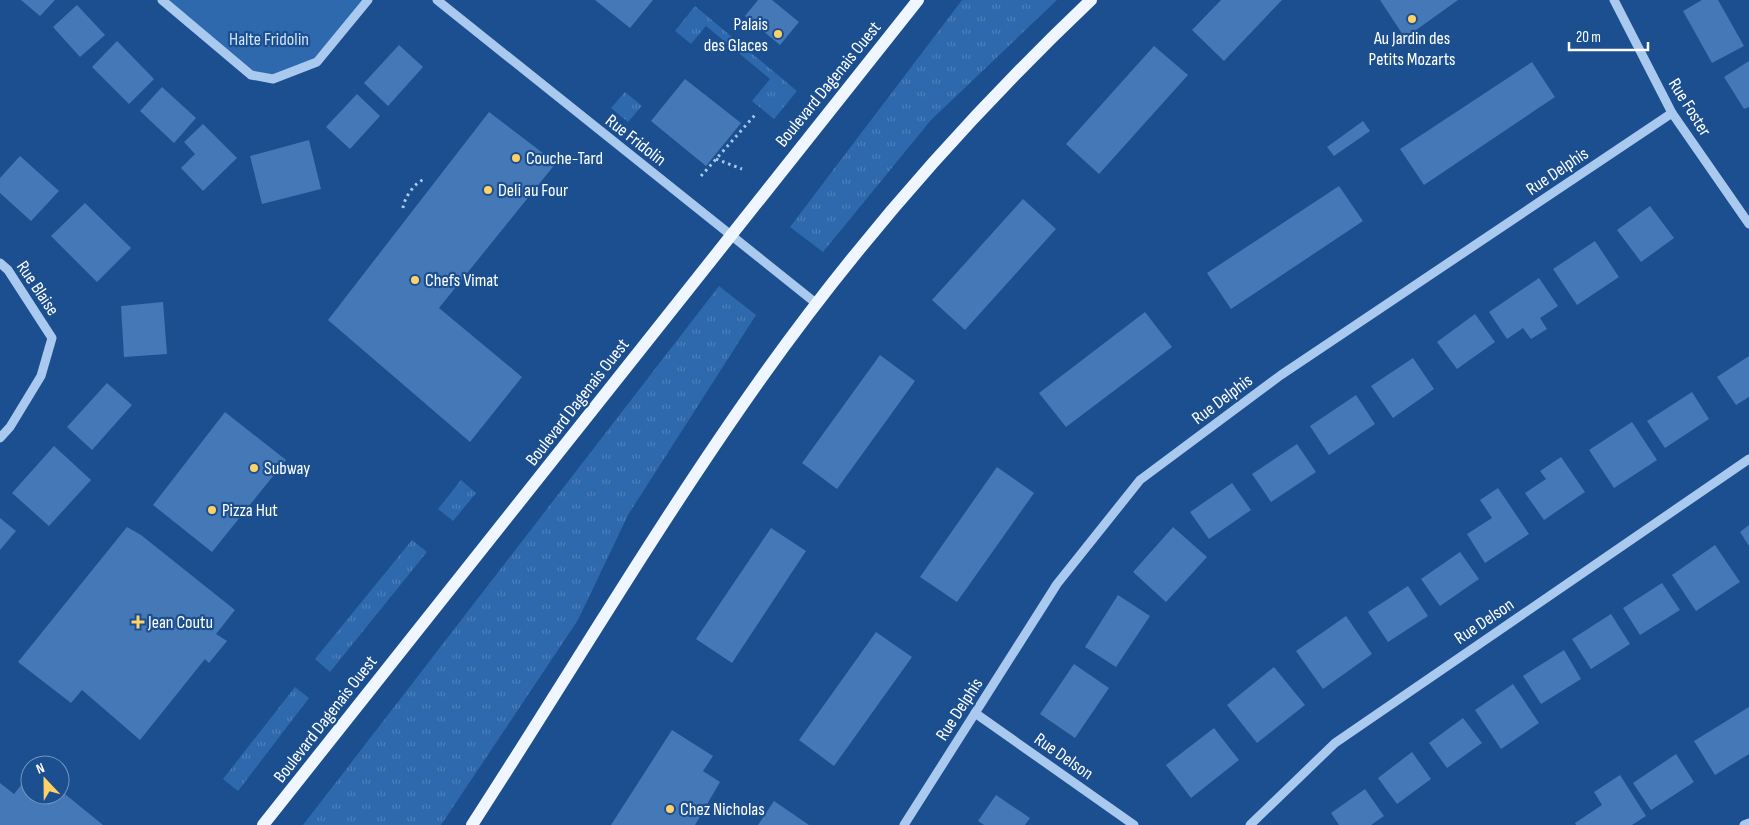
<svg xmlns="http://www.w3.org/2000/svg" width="1749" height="825" font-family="'Sofia Sans Condensed',sans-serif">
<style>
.grass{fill:url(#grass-tufts)}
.green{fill:#2e69ad}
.building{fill:#4478b7}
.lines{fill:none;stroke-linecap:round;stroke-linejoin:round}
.path{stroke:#a9c9ee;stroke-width:3;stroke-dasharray:2.5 4;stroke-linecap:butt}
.minor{stroke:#a9c9ee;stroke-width:9}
.major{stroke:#f0f6ff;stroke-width:12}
.poi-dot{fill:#ffd166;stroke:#1b4f8f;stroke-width:2}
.labels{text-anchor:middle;stroke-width:4.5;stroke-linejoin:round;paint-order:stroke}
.poi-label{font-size:18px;fill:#fff;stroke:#1b4f8f;text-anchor:start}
.park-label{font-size:18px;fill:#cfe3fa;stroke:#1b4f8f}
.street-label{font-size:18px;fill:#fff;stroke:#1b4f8f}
</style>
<defs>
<pattern id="grass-tufts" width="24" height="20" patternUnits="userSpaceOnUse" patternTransform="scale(1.25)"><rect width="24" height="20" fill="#2e69ad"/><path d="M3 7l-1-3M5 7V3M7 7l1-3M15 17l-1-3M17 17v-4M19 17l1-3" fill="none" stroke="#4d80b9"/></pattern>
</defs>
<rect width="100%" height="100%" fill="#1b4f8f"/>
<g class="grass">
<path d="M962 0H1057L931 120 823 252 790 227Z"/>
<path d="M695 6 797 91 774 119 752 101 770 79 706 26 691 44 675 31Z"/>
<path d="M625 92 642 106 628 122 611 108Z"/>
<path d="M719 286 756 315 628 515 578 620 441 825H303Z"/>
<path d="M461 480 476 493 453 521 438 509Z"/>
<path d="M412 540 427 552 330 672 315 659Z"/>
<path d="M295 687 309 698 238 791 223 779Z"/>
</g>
<path class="green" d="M162 0H368L317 62 273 79 251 75Z"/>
<g class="building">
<path d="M21 0H55L40 16Z"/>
<path d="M595 0H653L630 28Z"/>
<path d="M758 0H772L799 22 780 45 745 16Z"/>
<path d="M1221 0H1282L1224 61 1192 30Z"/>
<path d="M1380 0H1458L1405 38Z"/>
<path d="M1702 0H1718L1744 46 1712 63 1683 11Z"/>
<path d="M77 5 105 35 80 57 53 27Z"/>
<path d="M117 41 154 79 129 104 92 67Z"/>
<path d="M399 45 423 67 388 106 364 83Z"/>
<path d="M1154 46 1188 75 1099 174 1066 144Z"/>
<path d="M1749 61V107L1744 109 1724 77Z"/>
<path d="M1532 62 1555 97 1424 185 1400 149Z"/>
<path d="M685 79 741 123 706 166 651 121Z"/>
<path d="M162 87 196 118 174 143 140 111Z"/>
<path d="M357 94 380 116 350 149 326 127Z"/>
<path d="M489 112 556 163 439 308 522 377 470 442 328 320Z"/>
<path d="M1363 121 1370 131 1334 156 1327 147Z"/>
<path d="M203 124 237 158 203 191 181 168 195 154 184 142Z"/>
<path d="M309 140 321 189 262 204 250 156Z"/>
<path d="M20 156 59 191 31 221 0 193V178Z"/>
<path d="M1339 186 1363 221 1231 309 1207 273Z"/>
<path d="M1023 199 1056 229 965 330 932 300Z"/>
<path d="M85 203 131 248 97 282 51 236Z"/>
<path d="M1650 206 1674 238 1641 262 1617 230Z"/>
<path d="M1595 241 1619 277 1577 305 1553 269Z"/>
<path d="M1539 278 1558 306 1540 318 1547 329 1531 339 1523 328 1507 339 1489 312Z"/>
<path d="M163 302 167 354 124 357 121 306Z"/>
<path d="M1145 312 1172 347 1066 427 1039 393Z"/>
<path d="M1475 314 1495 342 1457 369 1437 342Z"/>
<path d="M880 355 915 381 837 489 802 463Z"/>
<path d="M1749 356V397L1736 405 1717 377Z"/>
<path d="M1413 358 1434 389 1393 418 1371 386Z"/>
<path d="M107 383 132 405 92 450 67 427Z"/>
<path d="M1692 392 1709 419 1665 448 1647 421Z"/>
<path d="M1356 395 1375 424 1329 455 1310 426Z"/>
<path d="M225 412 286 460 212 552 153 505Z"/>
<path d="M1632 422 1657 460 1614 488 1589 450Z"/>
<path d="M1297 444 1316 472 1271 502 1252 474Z"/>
<path d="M54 446 91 480 49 526 12 493Z"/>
<path d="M1561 457 1585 492 1544 520 1525 493 1546 479 1540 471Z"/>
<path d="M997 467 1034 493 957 602 920 577Z"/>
<path d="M1232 483 1251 510 1209 539 1190 512Z"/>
<path d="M1498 488 1529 534 1485 563 1467 534 1492 518 1480 500Z"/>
<path d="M0 518 16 531 0 550Z"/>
<path d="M1749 525V546L1740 532Z"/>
<path d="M127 527 141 535 235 610 216 634 227 641 209 663 205 659 140 740 82 690 71 703 18 662Z"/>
<path d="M1173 527 1207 557 1166 602 1133 572Z"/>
<path d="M771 528 806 551 732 663 696 639Z"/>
<path d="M1715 545 1740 582 1696 611 1672 575Z"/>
<path d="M1460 552 1479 579 1440 606 1421 579Z"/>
<path d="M1662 583 1680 610 1640 635 1623 608Z"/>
<path d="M1408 586 1428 616 1388 642 1368 612Z"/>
<path d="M1118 595 1150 616 1116 667 1085 647Z"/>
<path d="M1611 614 1630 644 1591 669 1572 639Z"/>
<path d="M1346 616 1372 654 1323 689 1296 651Z"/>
<path d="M876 632 912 657 834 766 799 740Z"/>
<path d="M1564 650 1581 679 1541 704 1523 676Z"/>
<path d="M1074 664 1109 688 1075 738 1040 714Z"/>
<path d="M1274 667 1305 705 1257 743 1227 705Z"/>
<path d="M1513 684 1539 723 1501 749 1475 710Z"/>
<path d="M1749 707V754L1715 775 1694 741Z"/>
<path d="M1463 718 1482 743 1447 768 1429 743Z"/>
<path d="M1214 728 1239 760 1191 798 1166 765Z"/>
<path d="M672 730 713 756 703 771 720 782 695 825H611Z"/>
<path d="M1412 752 1431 779 1397 804 1378 778Z"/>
<path d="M1676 754 1694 782 1651 810 1633 783Z"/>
<path d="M30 774V795H60V790L103 825H0V783L14 794Z"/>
<path d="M1620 775 1646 816 1632 825H1576L1575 823 1602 805 1594 792Z"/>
<path d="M1365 789 1384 816 1371 825H1339L1331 813Z"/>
<path d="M996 795 1030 818 1025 825H984L978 821Z"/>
<path d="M774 801 809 825H758Z"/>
</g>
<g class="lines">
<g class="path">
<path d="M716 159 742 169"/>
<path d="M701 176 755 115"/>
<path d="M403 208C404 198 415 182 425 179"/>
</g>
<g class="minor">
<path d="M162 0 251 75 273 79 317 62 368 0"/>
<path d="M437 0 817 304"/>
<path d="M1614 0 1672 113 1749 224"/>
<path d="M0 263 8 270 52 338 41 376 10 427 0 438"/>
<path d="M975 713 1134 825"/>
<path d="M904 825 1057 584 1140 480 1281 375 1672 113"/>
<path d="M1250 825 1335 743 1749 459"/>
<path d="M1744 825 1749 823"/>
</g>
<g class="major">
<path d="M263 825 918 0"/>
<path d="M472 825C568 677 658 524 760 380 857 243 970 115 1091 0"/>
</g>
</g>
<g class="poi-dot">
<circle cx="1412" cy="19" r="5"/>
<circle cx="778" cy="34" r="5"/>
<circle cx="516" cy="158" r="5"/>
<circle cx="488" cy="190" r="5"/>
<circle cx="415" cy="280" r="5"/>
<circle cx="254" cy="468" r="5"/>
<circle cx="212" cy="510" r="5"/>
<path d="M135.5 614.5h5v5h5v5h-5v5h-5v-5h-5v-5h5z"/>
<circle cx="670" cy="809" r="5"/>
</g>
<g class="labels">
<g class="poi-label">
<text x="768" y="30" text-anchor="end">Palais<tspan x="768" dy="21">des Glaces</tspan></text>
<text x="1412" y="44" text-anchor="middle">Au Jardin des<tspan x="1412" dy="21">Petits Mozarts</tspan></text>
<text x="526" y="164">Couche-Tard</text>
<text x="498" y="196">Deli au Four</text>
<text x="425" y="286">Chefs Vimat</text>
<text x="264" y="474">Subway</text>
<text x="222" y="516">Pizza Hut</text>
<text x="148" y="628">Jean Coutu</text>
<text x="680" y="815">Chez Nicholas</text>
</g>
<g class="park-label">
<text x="269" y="45">Halte Fridolin</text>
</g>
<g class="street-label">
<text transform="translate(828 84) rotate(-51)" y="6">Boulevard Dagenais Ouest</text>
<text transform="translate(1690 107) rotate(58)" y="6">Rue Foster</text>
<text transform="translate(636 140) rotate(38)" y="6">Rue Fridolin</text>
<text transform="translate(1557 171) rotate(-34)" y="6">Rue Delphis</text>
<text transform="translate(38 288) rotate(56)" y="6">Rue Blaise</text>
<text transform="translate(1222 399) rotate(-37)" y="6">Rue Delphis</text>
<text transform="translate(577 402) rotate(-52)" y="6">Boulevard Dagenais Ouest</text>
<text transform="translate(1484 621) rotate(-34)" y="6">Rue Delson</text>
<text transform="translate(959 709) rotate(-57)" y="6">Rue Delphis</text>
<text transform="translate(325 719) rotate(-52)" y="6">Boulevard Dagenais Ouest</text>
<text transform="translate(1064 756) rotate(35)" y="6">Rue Delson</text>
</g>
</g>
<g transform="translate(45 780) rotate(338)"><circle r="24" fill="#1b4f8f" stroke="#7695bc"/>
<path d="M0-4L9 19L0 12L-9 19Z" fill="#ffd166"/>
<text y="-8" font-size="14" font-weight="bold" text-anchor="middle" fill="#ffffff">N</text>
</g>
<path d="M1569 42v8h79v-8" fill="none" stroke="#ffffff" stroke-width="2.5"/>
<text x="1576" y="42" font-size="15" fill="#ffffff" stroke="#1b4f8f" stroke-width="4" paint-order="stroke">20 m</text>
</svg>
